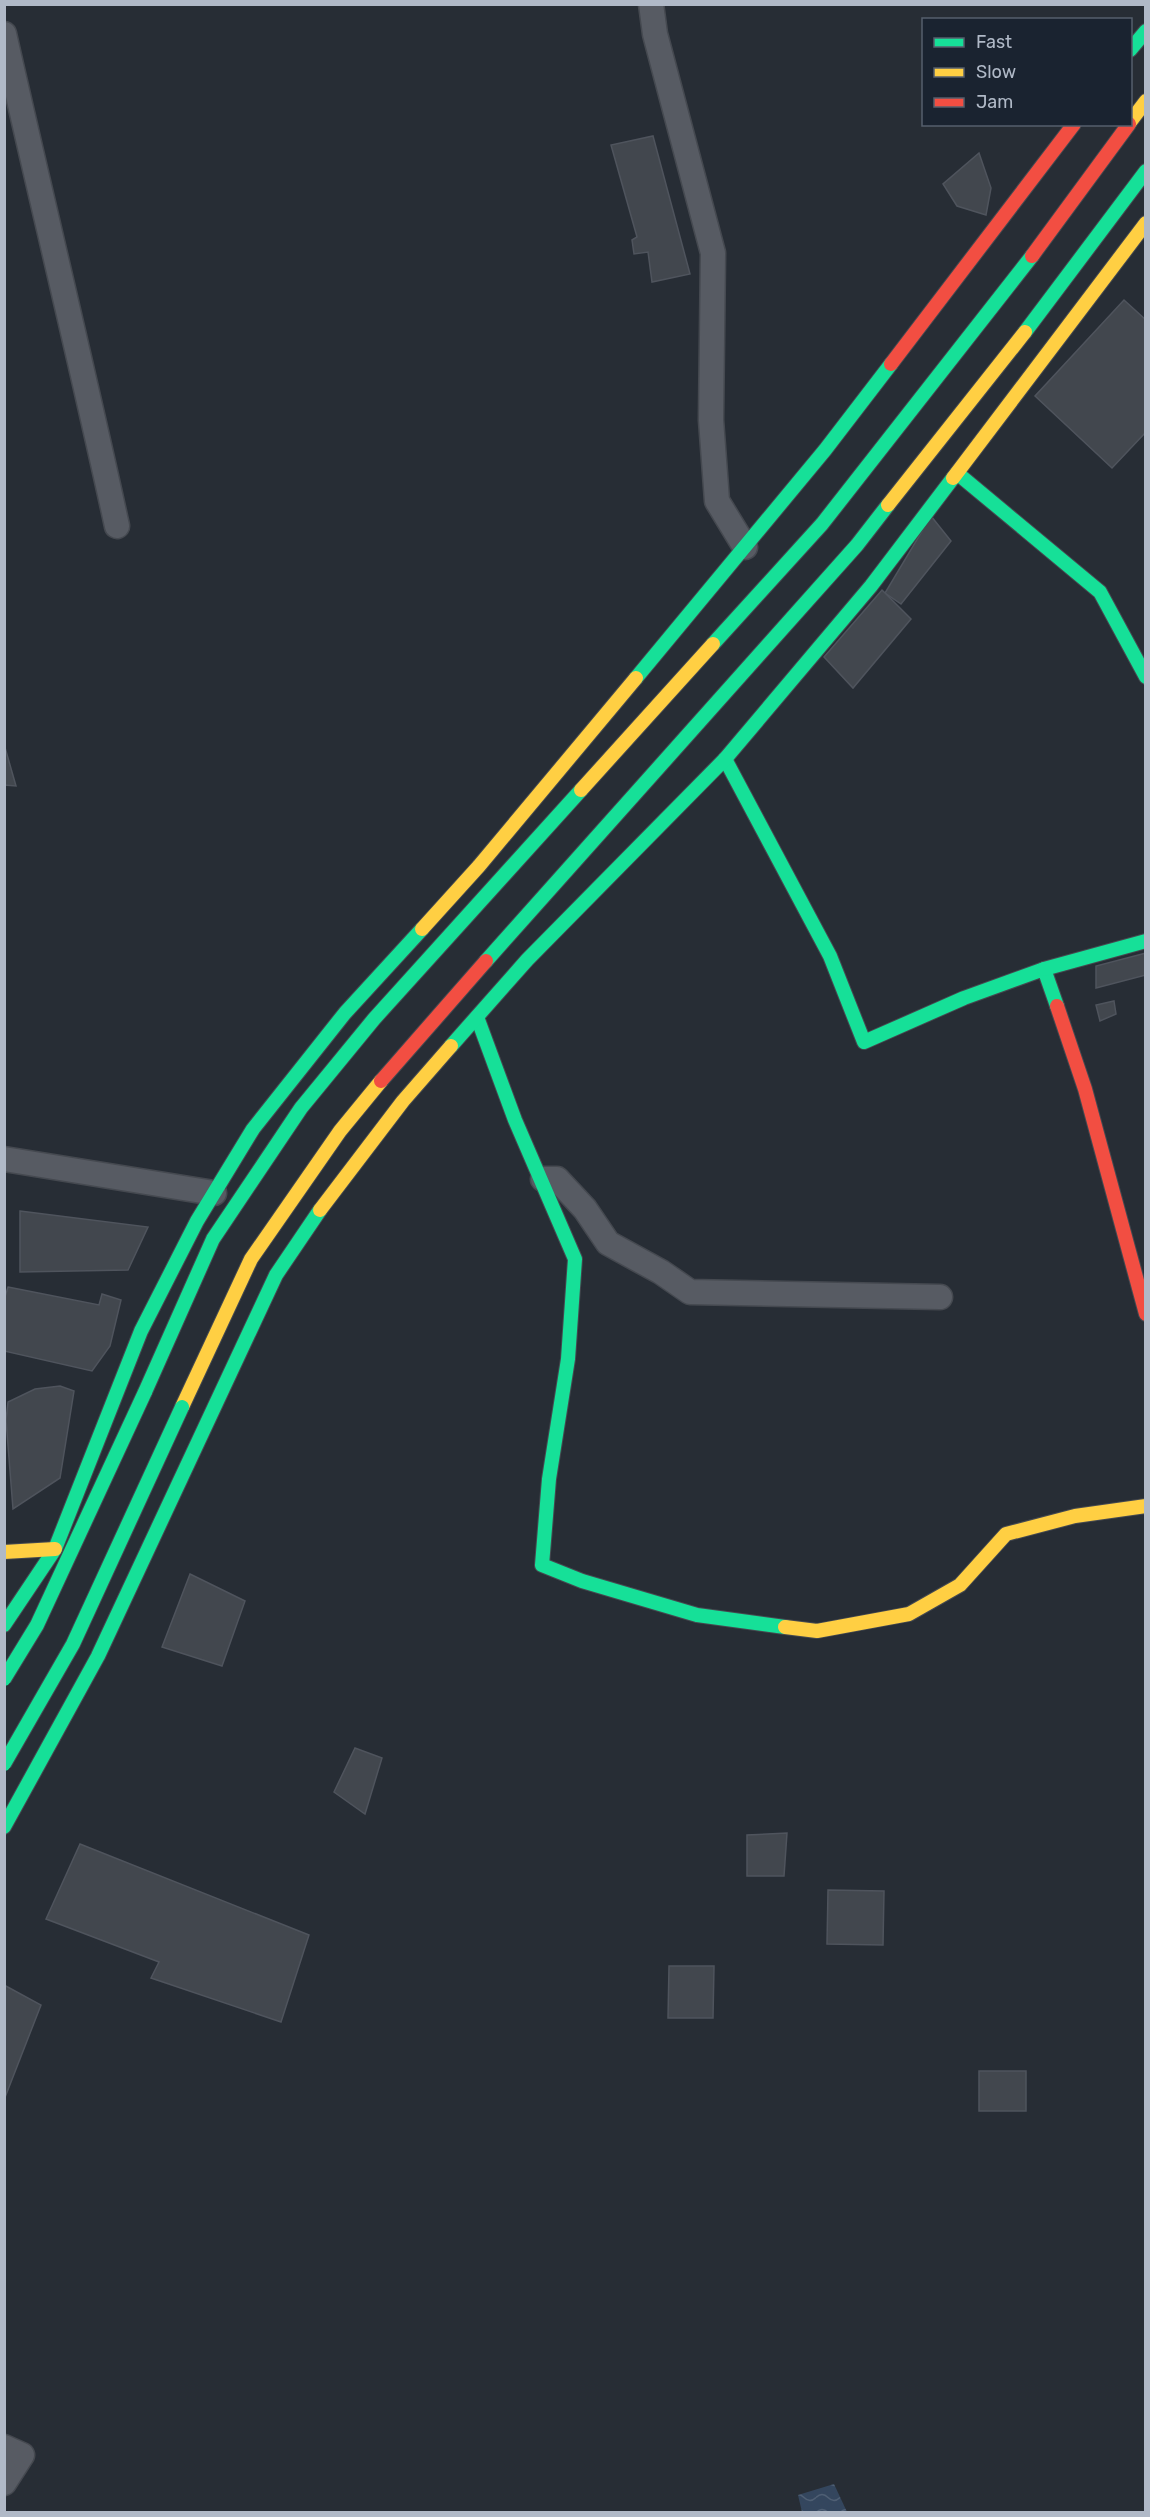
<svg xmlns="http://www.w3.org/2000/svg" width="1150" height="2517" font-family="Rubik,sans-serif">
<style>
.water{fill:url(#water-waves)}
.building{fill:#42474e;stroke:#4f545d;stroke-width:1.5}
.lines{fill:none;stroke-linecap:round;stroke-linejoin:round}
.street-casing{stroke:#454950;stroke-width:27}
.fast-casing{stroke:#454950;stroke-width:16}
.slow-casing{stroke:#454950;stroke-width:16}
.jam-casing{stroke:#454950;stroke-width:16}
.street{stroke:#575b63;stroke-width:24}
.fast{stroke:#16e098;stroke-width:14}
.slow{stroke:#ffcf43;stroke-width:14}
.jam{stroke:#f24e42;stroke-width:14}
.fast-bridge-casing{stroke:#444951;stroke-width:16;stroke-linecap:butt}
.fast-bridge{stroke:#16e098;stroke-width:14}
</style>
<defs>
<pattern id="water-waves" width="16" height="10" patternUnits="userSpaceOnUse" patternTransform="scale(1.5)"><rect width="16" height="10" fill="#34465e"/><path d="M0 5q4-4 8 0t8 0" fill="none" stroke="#4f5f74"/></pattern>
</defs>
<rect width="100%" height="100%" fill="#272d35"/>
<path class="water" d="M834 2484 847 2512H802L798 2495Z"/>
<g class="building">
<path d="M653 136 690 274 652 282 648 252 634 254 632 240 637 237 611 145Z"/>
<path d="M979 153 991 188 986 215 957 206 943 184Z"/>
<path d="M1124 300 1146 320V432L1112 468 1035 396Z"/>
<path d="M931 516 951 541 901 604 885 593Z"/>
<path d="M882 590 911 619 853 688 824 657Z"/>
<path d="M4 744 16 786 4 785Z"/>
<path d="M1146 953V975L1096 988V966Z"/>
<path d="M1114 1001 1116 1014 1100 1021 1096 1005Z"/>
<path d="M20 1211 148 1227 128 1270 20 1272Z"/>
<path d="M8 1287 99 1305 102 1294 121 1300 110 1346 92 1371 4 1351V1300Z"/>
<path d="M60 1386 74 1391 60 1478 13 1509 6 1420 8 1402 35 1389Z"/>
<path d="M190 1574 245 1601 222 1666 162 1647Z"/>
<path d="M355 1748 382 1758 365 1814 334 1792Z"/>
<path d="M787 1833 784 1876H747V1835Z"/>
<path d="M80 1844 309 1935 281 2022 151 1978 159 1962 46 1919Z"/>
<path d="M828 1890 884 1891 883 1945 827 1944Z"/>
<path d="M669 1966H714L713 2018H668Z"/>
<path d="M4 1985 41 2005 4 2100Z"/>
<rect x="979" y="2071" width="47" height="40"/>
</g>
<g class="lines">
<g class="street-casing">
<g id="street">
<path d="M651 4 655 34 713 253 711 420 717 501 745 547"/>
<path d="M4 34C41 198 81 361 117 526"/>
<path d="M4 1159 214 1193"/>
<path d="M543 1179H557L585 1209 608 1243 661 1272 690 1292 940 1297"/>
<path d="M4 2447 22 2455 4 2483"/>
</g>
</g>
<g class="fast-casing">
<g id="fast">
<path d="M1130 50 1146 31"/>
<path d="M1025 332 1146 171"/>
<path d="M957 473 1100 592 1146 677"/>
<path d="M713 644 822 524 1032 256"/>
<path d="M636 678 825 450 891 364"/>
<path d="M725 759 830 956 864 1042 964 998 1044 969 1057 1006"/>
<path d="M486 961 857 545 888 505"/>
<path d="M1044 969 1146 941"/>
<path d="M477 1017 515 1120 575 1259 568 1359 549 1479 542 1565 582 1581 697 1615 785 1627"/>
<path d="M451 1046 527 960 725 759 871 586 953 478"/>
<path d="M145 1392 213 1239 301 1108 374 1019 581 790"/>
<path d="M4 1625 55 1549 141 1331 197 1221 253 1129 345 1013 422 929"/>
<path d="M4 1827 98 1656 276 1275 320 1210"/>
</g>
</g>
<g class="slow-casing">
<g id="slow">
<path d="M1130 122 1146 101"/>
<path d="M953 478 1146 223"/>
<path d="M888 505 1025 332"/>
<path d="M581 790 713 644"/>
<path d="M422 929 479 866 636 678"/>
<path d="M320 1210 403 1101 451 1046"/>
<path d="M182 1407 251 1259 340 1131 381 1081"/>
<path d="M4 1552 55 1549"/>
<path d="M785 1627 817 1631 909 1614 960 1585 1006 1534 1075 1516 1146 1506"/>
</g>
</g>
<g class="jam-casing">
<g id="jam">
<path d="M1032 256 1129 124"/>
<path d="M891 364 1074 124"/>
<path d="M1057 1006 1085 1089 1146 1314"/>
<path d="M381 1081 486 961"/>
</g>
</g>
<use href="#street" class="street"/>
<use href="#fast" class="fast"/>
<use href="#slow" class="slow"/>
<use href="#jam" class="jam"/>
<g class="fast-bridge-casing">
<g id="fast-bridge">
<path d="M4 1679 37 1625 145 1392"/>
<path d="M4 1764 73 1644 182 1407"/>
</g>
</g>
<use href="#fast-bridge" class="fast-bridge"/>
</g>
<rect width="1150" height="2517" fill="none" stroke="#b0b9c7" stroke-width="12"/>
<rect x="922" y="18" width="210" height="108" fill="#1a2330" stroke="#565f6c" stroke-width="1.5"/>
<rect x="934" y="38" width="30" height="9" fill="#16e098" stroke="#565f6c" stroke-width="1.5"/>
<text x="976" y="48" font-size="18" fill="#b0b9c7">Fast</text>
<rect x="934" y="68" width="30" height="9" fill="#ffcf43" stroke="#565f6c" stroke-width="1.5"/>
<text x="976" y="78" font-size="18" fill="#b0b9c7">Slow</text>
<rect x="934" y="98" width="30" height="9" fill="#f24e42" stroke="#565f6c" stroke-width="1.5"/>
<text x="976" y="108" font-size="18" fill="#b0b9c7">Jam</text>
</svg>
